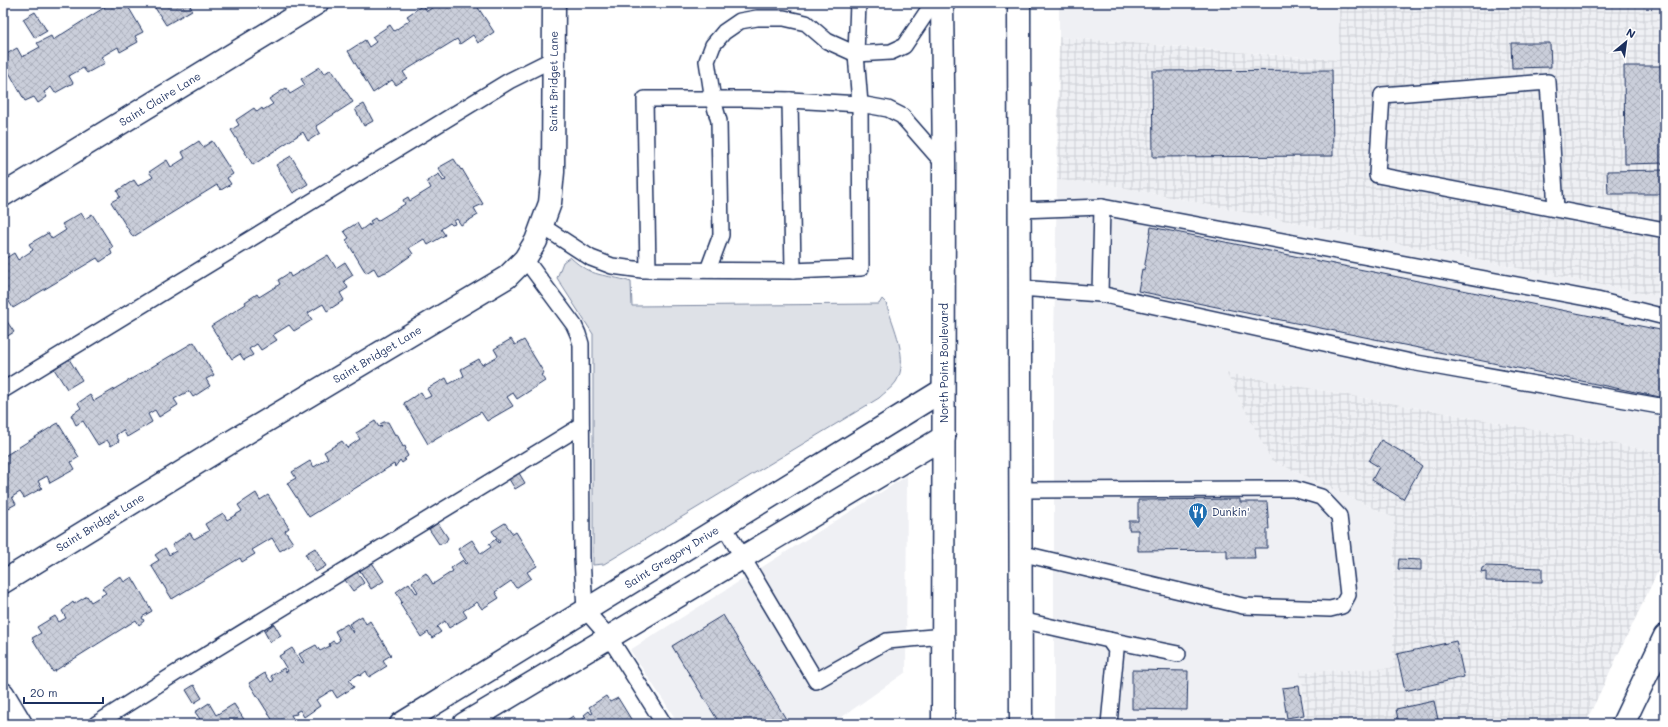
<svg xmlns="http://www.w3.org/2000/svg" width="1668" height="727" font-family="Mali,sans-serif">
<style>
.built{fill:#eff0f4}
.industrial{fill:url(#industrial-grid)}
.grass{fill:#dee1e7;stroke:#7c88a2}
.building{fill:url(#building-cross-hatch);stroke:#1b2f5e}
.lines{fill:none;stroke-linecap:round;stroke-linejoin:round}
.lane-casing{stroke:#1b2f5e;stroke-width:18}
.street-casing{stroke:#1b2f5e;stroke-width:25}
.secondary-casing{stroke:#1b2f5e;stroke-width:25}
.lane{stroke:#fff;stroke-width:15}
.street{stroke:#fff;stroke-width:22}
.secondary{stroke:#fff;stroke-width:22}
.labels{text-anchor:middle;stroke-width:3;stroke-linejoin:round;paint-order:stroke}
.street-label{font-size:11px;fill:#1b2f5e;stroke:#fff}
.poi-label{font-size:11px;fill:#1b2f5e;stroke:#fff;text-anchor:start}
</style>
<defs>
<pattern id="industrial-grid" width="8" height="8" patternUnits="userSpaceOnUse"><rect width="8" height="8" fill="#eff0f4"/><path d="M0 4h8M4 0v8" fill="none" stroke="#ccced4"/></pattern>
<pattern id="building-cross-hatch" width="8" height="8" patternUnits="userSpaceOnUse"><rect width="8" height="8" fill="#caceda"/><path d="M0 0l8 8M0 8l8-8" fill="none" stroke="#adb1be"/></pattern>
</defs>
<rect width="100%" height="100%" fill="#fff"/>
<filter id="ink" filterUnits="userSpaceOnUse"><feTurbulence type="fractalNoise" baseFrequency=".025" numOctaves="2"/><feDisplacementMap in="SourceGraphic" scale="8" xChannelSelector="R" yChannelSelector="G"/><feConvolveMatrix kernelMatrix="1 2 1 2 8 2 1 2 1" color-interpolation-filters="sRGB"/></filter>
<g filter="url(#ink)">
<g class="built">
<path d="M1059 3H1339L1340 60 1059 37Z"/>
<path d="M1057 180 1106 184 1665 298V453L1226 373 1271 460 1394 518 1393 668 1300 672 1307 724H1054V342Z"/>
<path d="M907 476 906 672 832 724H679L630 650Z"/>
</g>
<g class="industrial">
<path d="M1339 3H1665V298L1106 184 1057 180 1059 37 1339 60Z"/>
<path d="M1226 373 1665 453V562L1659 569 1585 724H1307L1300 672 1393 668 1394 518 1271 460Z"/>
</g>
<path class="grass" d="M570 257C593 279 604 273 631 282L632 306 879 304 882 299 886 303C893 326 910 360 896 382 892 388 884 393 879 398L604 564 593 565V334L557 278 563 262Z"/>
<g class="building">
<path d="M105 3H126L143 32 135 36 138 42 120 52 118 47 101 57 105 63 87 73 83 68 69 76 73 83 55 93 51 87 44 92 47 97 38 103 34 97 25 101 6 67 8 66 3 56 17 48 22 57 40 47 37 43 51 36 53 40 105 7 104 4Z"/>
<path d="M152 3H189L192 10 166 25Z"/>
<path d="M440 3H475L494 32 478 43 473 35 460 44 457 39 403 72 407 78 396 85 392 80 373 93 348 51 365 40 369 47 376 42 372 37 390 25 394 31 410 20 407 16 423 5 427 11Z"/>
<path d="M35 12 47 31 35 38 23 19Z"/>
<path d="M1511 43H1550L1551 67 1512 68Z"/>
<path d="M1624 66H1665V163L1625 164Z"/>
<path d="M320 67 324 74 331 69 353 102 316 126 320 133 308 141 303 132 253 165 231 130 239 125 236 120 254 108 257 112 262 108 263 110 273 104 269 99 286 88 290 94 305 85 301 79Z"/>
<path d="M1332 70 1333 156 1153 157 1152 71Z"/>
<path d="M364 104 373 121 364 126 355 109Z"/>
<path d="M199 141 203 147 212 141 233 174 227 178 231 184 221 190 217 185 133 237 111 202 120 197 117 191 134 180 138 186 153 177 149 172 167 160 171 167 185 158 182 152Z"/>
<path d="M291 156 308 184 293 193 276 165Z"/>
<path d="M454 159 461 170 462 169 483 204 474 208 478 215 461 225 457 219 454 221 455 224 452 225 450 223 441 229 445 235 428 245 424 239 409 248 413 254 389 271 378 275 374 268 366 273 346 240 349 238 344 231 357 223 361 230 369 224V226L372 224 370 221 375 218 377 221 405 204 403 200 408 197 410 201 431 188 427 181 439 174 443 181 446 180 438 168Z"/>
<path d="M1665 170V194H1608L1607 171Z"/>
<path d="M81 213 85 219 92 214 113 247 110 249 112 254 100 262 97 258 13 308 3 292V260L14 253 18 260 33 250 29 244 48 233 52 239 66 230 62 224Z"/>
<path d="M1151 227 1665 331V398L1138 291 1142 269 1144 270Z"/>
<path d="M328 255 336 268 345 262 353 275 344 281 348 288 340 293 344 300 327 311 323 304 308 313 312 320 294 331 289 325 273 335 277 340 261 350 257 344 249 349 253 355 244 360 240 354 232 359 211 326 246 304 245 302 257 294 259 297 280 284 278 280 289 273 291 277Z"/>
<path d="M6 320 14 332 3 339V322Z"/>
<path d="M511 339 515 345 524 340 544 373 541 375 545 381 517 399 513 393 507 397 513 406 487 421 481 412 428 444 404 403 421 392 425 399 431 396 427 389 446 378 449 384 464 376 461 369 479 359 482 365 498 356 494 349Z"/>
<path d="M194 342 214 375 206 379 210 386 193 397 189 391 174 399 178 405 159 417 155 410 148 414 152 422 127 437 123 430 116 435 119 441 111 446 107 440 98 445 83 421 76 425 71 415 81 408 78 403 90 395 94 401Z"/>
<path d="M69 359 82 380 67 389 54 369Z"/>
<path d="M375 421 379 427 382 426 380 424 384 422H388L395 435 397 434 403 447 405 446 406 449 405 450 408 456 404 459 406 460 402 463 400 460 395 467 394 464 309 517 287 483 296 478 292 472 310 461 314 467 328 458 324 452 342 441 347 448 360 439 356 433Z"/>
<path d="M58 423 79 457 71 462 75 469 50 483 47 476 38 481 42 488 24 498 20 492 12 497 16 504 3 511V457Z"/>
<path d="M1381 440 1416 460 1415 461 1422 466 1403 499 1372 480 1379 467 1369 461Z"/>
<path d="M519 473 525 483 515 489 509 479Z"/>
<path d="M256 493 260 500 268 495 289 528 285 531 293 543 280 551 272 538 252 550 255 554 242 562 240 558 172 599 151 565 159 560 155 555 165 548 169 555 176 551 172 545 190 533 194 539 209 531 205 524 223 513 227 520 242 511 238 505Z"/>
<path d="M1240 499V502H1267L1269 529H1267V548H1254L1255 558H1227V550L1138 551V530H1129V521H1138V500Z"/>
<path d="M438 523 448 538 445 543 439 544 429 529Z"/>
<path d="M505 523 513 534 516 532 537 566 527 572 531 578 516 588 511 581 495 592 499 598 482 609 477 602 463 611 467 617 449 628 445 621 437 627 441 632 432 638 428 632 421 637 400 604 402 602 396 592 409 583 416 593 418 592 412 582 426 573 433 584 453 571 451 568 463 560 465 564 467 563 458 549 472 540 481 554 491 547 489 544 496 539 498 543 500 542 492 531Z"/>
<path d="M315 548 326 566 316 572 305 554Z"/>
<path d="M1399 559 1421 560V570L1398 569Z"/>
<path d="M371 561 384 581 371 589 359 569Z"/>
<path d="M1486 566 1542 568V582L1486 581V572L1481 573 1482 568Z"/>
<path d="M357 572 364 583 353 591 345 580Z"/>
<path d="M120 576 124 582 132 577 152 611 142 617 144 621 139 625 136 620 53 672 32 638 41 633 37 627 55 616 59 622 66 618 62 611 73 602 74 604 87 596 91 602 106 593 102 588Z"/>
<path d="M723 615 789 724H720L672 646Z"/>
<path d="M362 616 366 624 370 621 391 655 383 660 387 666 369 677 366 671 360 676 359 674 349 680 354 687 337 698 332 690 316 700 320 706 304 717 300 710 296 712 297 714 291 715 295 722 292 724H286L283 720 279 723 280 724H275L249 683 265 673 271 682 274 680 271 676 284 668 286 672 288 671 279 656 292 648 302 663 304 662 299 654 316 645 320 651 330 646 329 644 333 641 336 643 340 640 335 631 347 624 353 633 354 632 349 624Z"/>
<path d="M274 624 281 636 270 642 264 631Z"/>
<path d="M1456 641 1464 677 1405 691 1397 654Z"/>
<path d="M1132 670 1188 671 1187 710 1132 709Z"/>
<path d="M194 685 202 698 194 703 186 690Z"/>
<path d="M1299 686 1304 715 1287 718 1282 688Z"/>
<path d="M606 696 610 702 618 698 634 724H561L573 716 577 723 586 717 584 715 589 711 591 714 593 713 589 707Z"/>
<path d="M1434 701 1439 724H1399L1396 709Z"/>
<path d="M209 703 216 715 234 704 247 724H199L202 722 195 712Z"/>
</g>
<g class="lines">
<g class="lane-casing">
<g id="lane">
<path d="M790 100 793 271"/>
<path d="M1556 209 1548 82 1382 95 1377 175 1665 230"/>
<path d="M1020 210 1102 207 1597 300 1665 317"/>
<path d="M542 226 591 258 612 266 642 270 793 271 861 268 860 104 856 54 858 3"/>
<path d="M525 259 574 325 578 334 581 344 582 558 585 610 609 637 664 724"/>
<path d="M648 270 645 99H748L790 100 860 104 888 109 902 116 944 164"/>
<path d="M708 270 721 235 719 121 713 100 707 61 713 45 724 32 740 21 757 18H784L806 23 827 41 856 54 891 52 904 46 933 3"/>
<path d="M1020 288 1100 294 1411 362 1665 407"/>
<path d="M1100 294 1102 207"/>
<path d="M3 390 509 81 555 58"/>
<path d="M1020 490 1294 489 1321 497 1339 516 1348 595 1342 606 1330 609 1243 606 1020 553"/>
<path d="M724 526 816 681 887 641 944 636"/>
<path d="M1021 620 1109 640 1116 650 1109 724"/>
<path d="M1109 640 1178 654"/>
<path d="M96 724 176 673 581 426"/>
</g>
</g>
<g class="street-casing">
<g id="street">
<path id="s1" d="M3 195 317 3"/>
<path id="s2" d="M3 582 236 439 507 277 525 259 536 241 550 203 553 172 554 3"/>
<path d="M3 694 21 724"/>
<path id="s3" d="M401 724 943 390"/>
<path d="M464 724 944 437"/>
</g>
</g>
<g class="secondary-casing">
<g id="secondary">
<path d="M942 3 944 164 943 724"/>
<path d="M1019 3 1021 724"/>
<path d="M1623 724 1665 636"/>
</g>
</g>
<use href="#lane" class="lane"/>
<use href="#street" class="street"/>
<use href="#secondary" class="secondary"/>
</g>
</g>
<defs>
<g id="restaurant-pin" transform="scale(1)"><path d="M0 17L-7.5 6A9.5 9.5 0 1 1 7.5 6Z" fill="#1f6fb2" stroke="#fff"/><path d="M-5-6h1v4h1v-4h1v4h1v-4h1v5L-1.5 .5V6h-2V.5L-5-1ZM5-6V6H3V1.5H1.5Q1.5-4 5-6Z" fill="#fff"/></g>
</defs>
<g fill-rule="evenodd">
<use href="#restaurant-pin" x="1198" y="512"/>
</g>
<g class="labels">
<g class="street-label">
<text dy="4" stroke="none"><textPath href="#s2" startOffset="798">Saint Bridget Lane</textPath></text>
<text dy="4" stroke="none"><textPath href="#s1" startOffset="184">Saint Claire Lane</textPath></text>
<text dy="4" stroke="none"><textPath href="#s2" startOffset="438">Saint Bridget Lane</textPath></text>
<text transform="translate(944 363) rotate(-90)" y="4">North Point Boulevard</text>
<text dy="4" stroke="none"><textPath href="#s2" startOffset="114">Saint Bridget Lane</textPath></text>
<text dy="4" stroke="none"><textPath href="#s3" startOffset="318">Saint Gregory Drive</textPath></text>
</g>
<g class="poi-label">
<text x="1212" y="516">Dunkin'</text>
</g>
</g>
<rect width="1668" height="727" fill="none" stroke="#fff" stroke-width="16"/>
<rect x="8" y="8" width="1652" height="711" fill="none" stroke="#1b2f5e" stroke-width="1.5" filter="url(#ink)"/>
<g transform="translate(1626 42) rotate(29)" stroke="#ffffff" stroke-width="3" paint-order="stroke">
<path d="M0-3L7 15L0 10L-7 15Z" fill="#1b2f5e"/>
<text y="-6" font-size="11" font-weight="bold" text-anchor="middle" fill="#1b2f5e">N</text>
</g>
<path d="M24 697v6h79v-6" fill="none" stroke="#1b2f5e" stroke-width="2"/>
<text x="30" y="697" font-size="12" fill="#1b2f5e" stroke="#ffffff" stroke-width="3" paint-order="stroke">20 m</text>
</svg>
